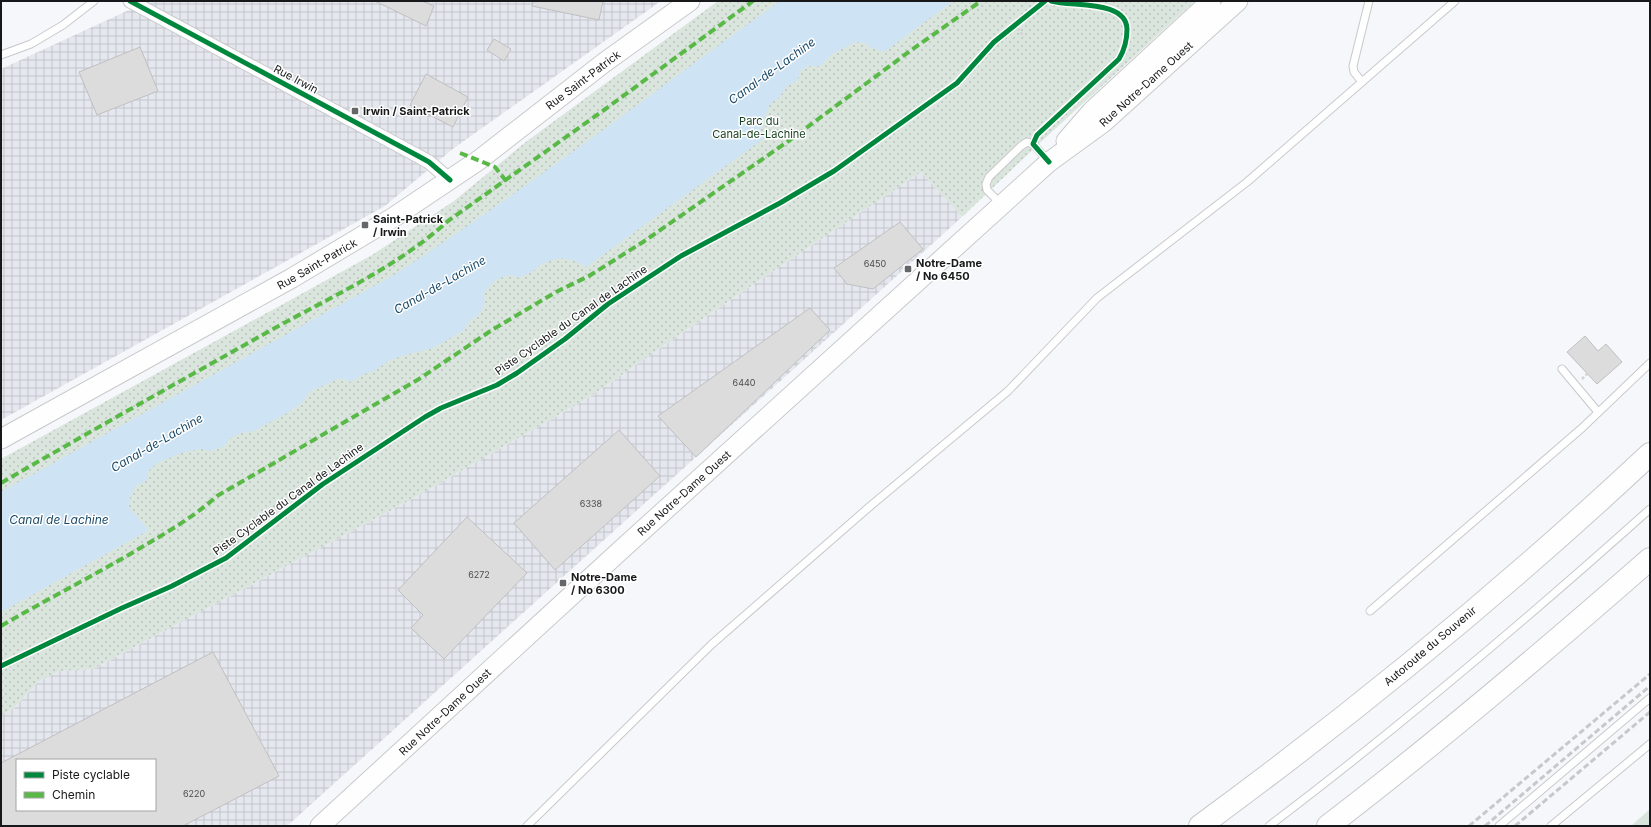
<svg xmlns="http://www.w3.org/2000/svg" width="1651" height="827" font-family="Inter,sans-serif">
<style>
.industrial{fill:url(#industrial-grid);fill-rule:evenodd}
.green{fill:#dae5dd}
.park{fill:url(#park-dots)}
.water{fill:#cee3f4}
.building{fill:#dcdcdd;stroke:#c0bfc1;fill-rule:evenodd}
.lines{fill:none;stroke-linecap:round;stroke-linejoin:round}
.service-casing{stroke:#c8c9cb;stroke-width:9}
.minor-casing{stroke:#c8c9cb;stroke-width:15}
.secondary-casing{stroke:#c8c9cb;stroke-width:21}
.motorway-casing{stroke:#c8c9cb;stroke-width:24}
.path{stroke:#d4d4d5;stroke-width:2.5;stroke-dasharray:3 2;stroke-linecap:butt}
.service{stroke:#fefefe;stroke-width:7}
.minor{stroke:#fefefe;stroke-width:13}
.secondary{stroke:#fefefe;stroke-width:19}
.motorway{stroke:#fefefe;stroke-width:22}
.rail{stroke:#c8c8ca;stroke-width:3;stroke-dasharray:6 3;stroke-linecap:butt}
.quiet{stroke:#58b947;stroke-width:4;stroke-dasharray:8 4;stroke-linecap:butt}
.cycleway-casing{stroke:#fff;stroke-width:8}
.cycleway{stroke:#00873e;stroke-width:5}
.poi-dot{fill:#656668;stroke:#fff;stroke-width:1.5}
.labels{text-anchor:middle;stroke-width:3;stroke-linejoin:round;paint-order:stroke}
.number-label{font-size:9px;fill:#4c4c4d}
.street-label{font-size:11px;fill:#171819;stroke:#fff}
.poi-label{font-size:11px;font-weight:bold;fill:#171819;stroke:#fff;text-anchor:start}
.park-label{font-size:11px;fill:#143e1d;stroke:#fff}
.water-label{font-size:12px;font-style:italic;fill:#1a4a69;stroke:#fff}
</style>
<defs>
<pattern id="industrial-grid" width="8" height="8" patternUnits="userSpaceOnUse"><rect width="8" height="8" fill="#e5e7ef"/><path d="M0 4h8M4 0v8" fill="none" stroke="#c4c5cc"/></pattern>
<pattern id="park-dots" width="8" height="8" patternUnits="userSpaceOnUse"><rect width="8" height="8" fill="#dae5dd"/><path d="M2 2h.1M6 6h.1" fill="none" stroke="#bac4bd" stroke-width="1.8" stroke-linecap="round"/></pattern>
</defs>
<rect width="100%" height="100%" fill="#f6f7fa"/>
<g class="industrial">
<path d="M130 1H661L454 148 385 206 1 420V69L129 10 143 9Z"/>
<path d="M921 172 962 217 287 826H1V715L14 708 38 682 59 671 93 669 414 498 588 398 736 296ZM17 760H155V810H17Z"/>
</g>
<path class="green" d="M1650 809V826H1631Z"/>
<path class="park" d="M718 1H1195L1044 139 962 217 921 172 736 296 588 398 414 498 93 669 59 671 38 682 14 708 1 715V459L372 255 454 201 527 141Z"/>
<path class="water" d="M780 1H953L884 52 870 47 865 43 856 42 832 54 820 66H808L800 71 798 80 796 82 788 85 777 100 771 102 760 129 763 134 767 136 586 267C578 262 568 257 557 259 552 259 548 263 542 263 536 271 525 276 516 278L513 275C498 276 490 283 483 295L485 300C483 309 480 317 471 319L464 330 433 348 405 355 390 360 374 371 364 374 350 382 346 379H337L309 392 303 402 287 413 254 431 241 433 229 439 224 446 211 451 201 449 181 453 157 463 148 472C148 481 144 483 136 485L130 497 129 508 149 530 1 612V492L394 275C527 189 652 93 780 1Z"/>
<g class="building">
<path d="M375 1H422L434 6 426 26Z"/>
<path d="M533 1H603L599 20 532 6Z"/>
<path d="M494 39 511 49 504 61 487 50Z"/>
<path d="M140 47 158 91 97 115 79 72Z"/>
<path d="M426 74 468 97 453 127 410 105Z"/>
<path d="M900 222 923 249 873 289 847 284 834 268Z"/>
<path d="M810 308 830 330 696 457 658 416Z"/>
<path d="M1585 336 1598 351 1606 344 1622 362 1597 384 1567 352Z"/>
<path d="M619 430 660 476 555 570 514 523Z"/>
<path d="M467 517 527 573 444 659 411 628 423 615 398 590Z"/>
<path d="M213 652 279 776 183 826H1V763ZM17 760H155V810H17Z"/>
</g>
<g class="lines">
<g class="service-casing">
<g id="service">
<path d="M1 55 31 44 63 25 94 1"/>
<path d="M1362 82 1354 72 1353 66 1369 1"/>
<path d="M1001 204 987 190 986 184 989 177 1021 146 1027 142 1033 144 1049 162"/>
<path d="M1562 369 1598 412"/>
<path d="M1370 611 1582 428 1650 363"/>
<path d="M527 826 712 644 868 508 1008 391 1097 298 1247 182 1455 1"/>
<path d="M1269 826C1401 726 1527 619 1650 509"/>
<path d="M1499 826 1650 698"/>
<path d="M1551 826 1650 744"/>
</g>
</g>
<g class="minor-casing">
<path id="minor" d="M130 1 420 157 429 162 450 180"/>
</g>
<g class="secondary-casing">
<g id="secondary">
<path d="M1066 141 1092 111 1211 1"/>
<path d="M1 439 292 278 394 217 479 160 605 62 690 1"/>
<path d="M320 826 622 549 1049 162 1104 122 1238 1"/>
</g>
</g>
<g class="motorway-casing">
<g id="motorway">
<path d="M1200 826C1357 711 1508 587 1650 454"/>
<path d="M1328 826C1439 741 1545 651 1650 559"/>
</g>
</g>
<g class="path">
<path d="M1015 24 1024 37"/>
<path d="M1582 379 1587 374"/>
</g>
<use href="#service" class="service"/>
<use href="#minor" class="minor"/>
<use href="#secondary" class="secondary"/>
<use href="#motorway" class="motorway"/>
<g class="rail">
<path d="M1469 826 1650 674"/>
<path d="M1485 826 1650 686"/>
<path d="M1515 826 1650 712"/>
</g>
<g class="quiet">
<path d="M460 153 495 167 506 181"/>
<path d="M1 483C91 431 182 380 273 329 333 296 397 267 448 221L604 110 753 1"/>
<path d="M1 626C49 598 99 573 147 544 171 530 196 515 217 496L419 379 492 330 556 292 589 276 643 242 790 140 910 51 981 1"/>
</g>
<g class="cycleway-casing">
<g id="cycleway">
<path d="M130 1 420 157 429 162 450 180"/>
<path d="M1049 162 1033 144 1037 135 1119 59C1125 49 1127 41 1127 29 1126 0 1074 7 1051 1"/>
<path d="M1 666 122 608 172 586 226 558 323 484 425 417 441 408 497 385 517 373 565 339 608 304 681 256 780 203 834 171 957 83 994 42 1045 1"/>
</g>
</g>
<use href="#cycleway" class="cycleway"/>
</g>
<g class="poi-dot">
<rect x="351" y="107" width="8" height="8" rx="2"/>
<rect x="361" y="221" width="8" height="8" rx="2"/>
<rect x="904" y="265" width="8" height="8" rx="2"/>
<rect x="559" y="579" width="8" height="8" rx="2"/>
</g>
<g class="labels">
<g class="number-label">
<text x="875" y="267">6450</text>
<text x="744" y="386">6440</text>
<text x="591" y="507">6338</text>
<text x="479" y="578">6272</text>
<text x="194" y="797">6220</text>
</g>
<g class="street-label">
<text transform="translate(296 79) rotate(28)" y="4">Rue Irwin</text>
<text transform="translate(583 80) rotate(-37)" y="4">Rue Saint-Patrick</text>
<text transform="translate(1146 84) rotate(-42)" y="4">Rue Notre-Dame Ouest</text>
<text transform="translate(317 264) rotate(-30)" y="4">Rue Saint-Patrick</text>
<text transform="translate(571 320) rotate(-35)" y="4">Piste Cyclable du Canal de Lachine</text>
<text transform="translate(684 493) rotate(-42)" y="4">Rue Notre-Dame Ouest</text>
<text transform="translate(288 499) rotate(-36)" y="4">Piste Cyclable du Canal de Lachine</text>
<text transform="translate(1430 646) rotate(-40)" y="4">Autoroute du Souvenir</text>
<text transform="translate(445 712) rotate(-43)" y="4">Rue Notre-Dame Ouest</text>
</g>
<g class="poi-label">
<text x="363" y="115">Irwin / Saint-Patrick</text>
<text x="373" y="223">Saint-Patrick<tspan x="373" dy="13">/ Irwin</tspan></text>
<text x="916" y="267">Notre-Dame<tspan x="916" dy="13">/ No 6450</tspan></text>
<text x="571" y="581">Notre-Dame<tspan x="571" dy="13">/ No 6300</tspan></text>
</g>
<g class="park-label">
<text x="759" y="125">Parc du<tspan x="759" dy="13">Canal-de-Lachine</tspan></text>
</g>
<g class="water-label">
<text transform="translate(772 71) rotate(-36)" y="4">Canal-de-Lachine</text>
<text transform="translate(440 285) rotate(-30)" y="4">Canal-de-Lachine</text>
<text transform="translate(157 443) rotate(-30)" y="4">Canal-de-Lachine</text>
<text x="59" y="524">Canal de Lachine</text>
</g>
</g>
<rect width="1651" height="827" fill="none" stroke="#171819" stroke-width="4"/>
<rect x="16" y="759" width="140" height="52" fill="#ffffff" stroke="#a2a3a3"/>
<rect x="24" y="772" width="20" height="6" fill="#00873e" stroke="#a2a3a3"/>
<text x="52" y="779" font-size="12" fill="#171819">Piste cyclable</text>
<rect x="24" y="792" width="20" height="6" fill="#58b947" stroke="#a2a3a3"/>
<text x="52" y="799" font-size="12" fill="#171819">Chemin</text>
</svg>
